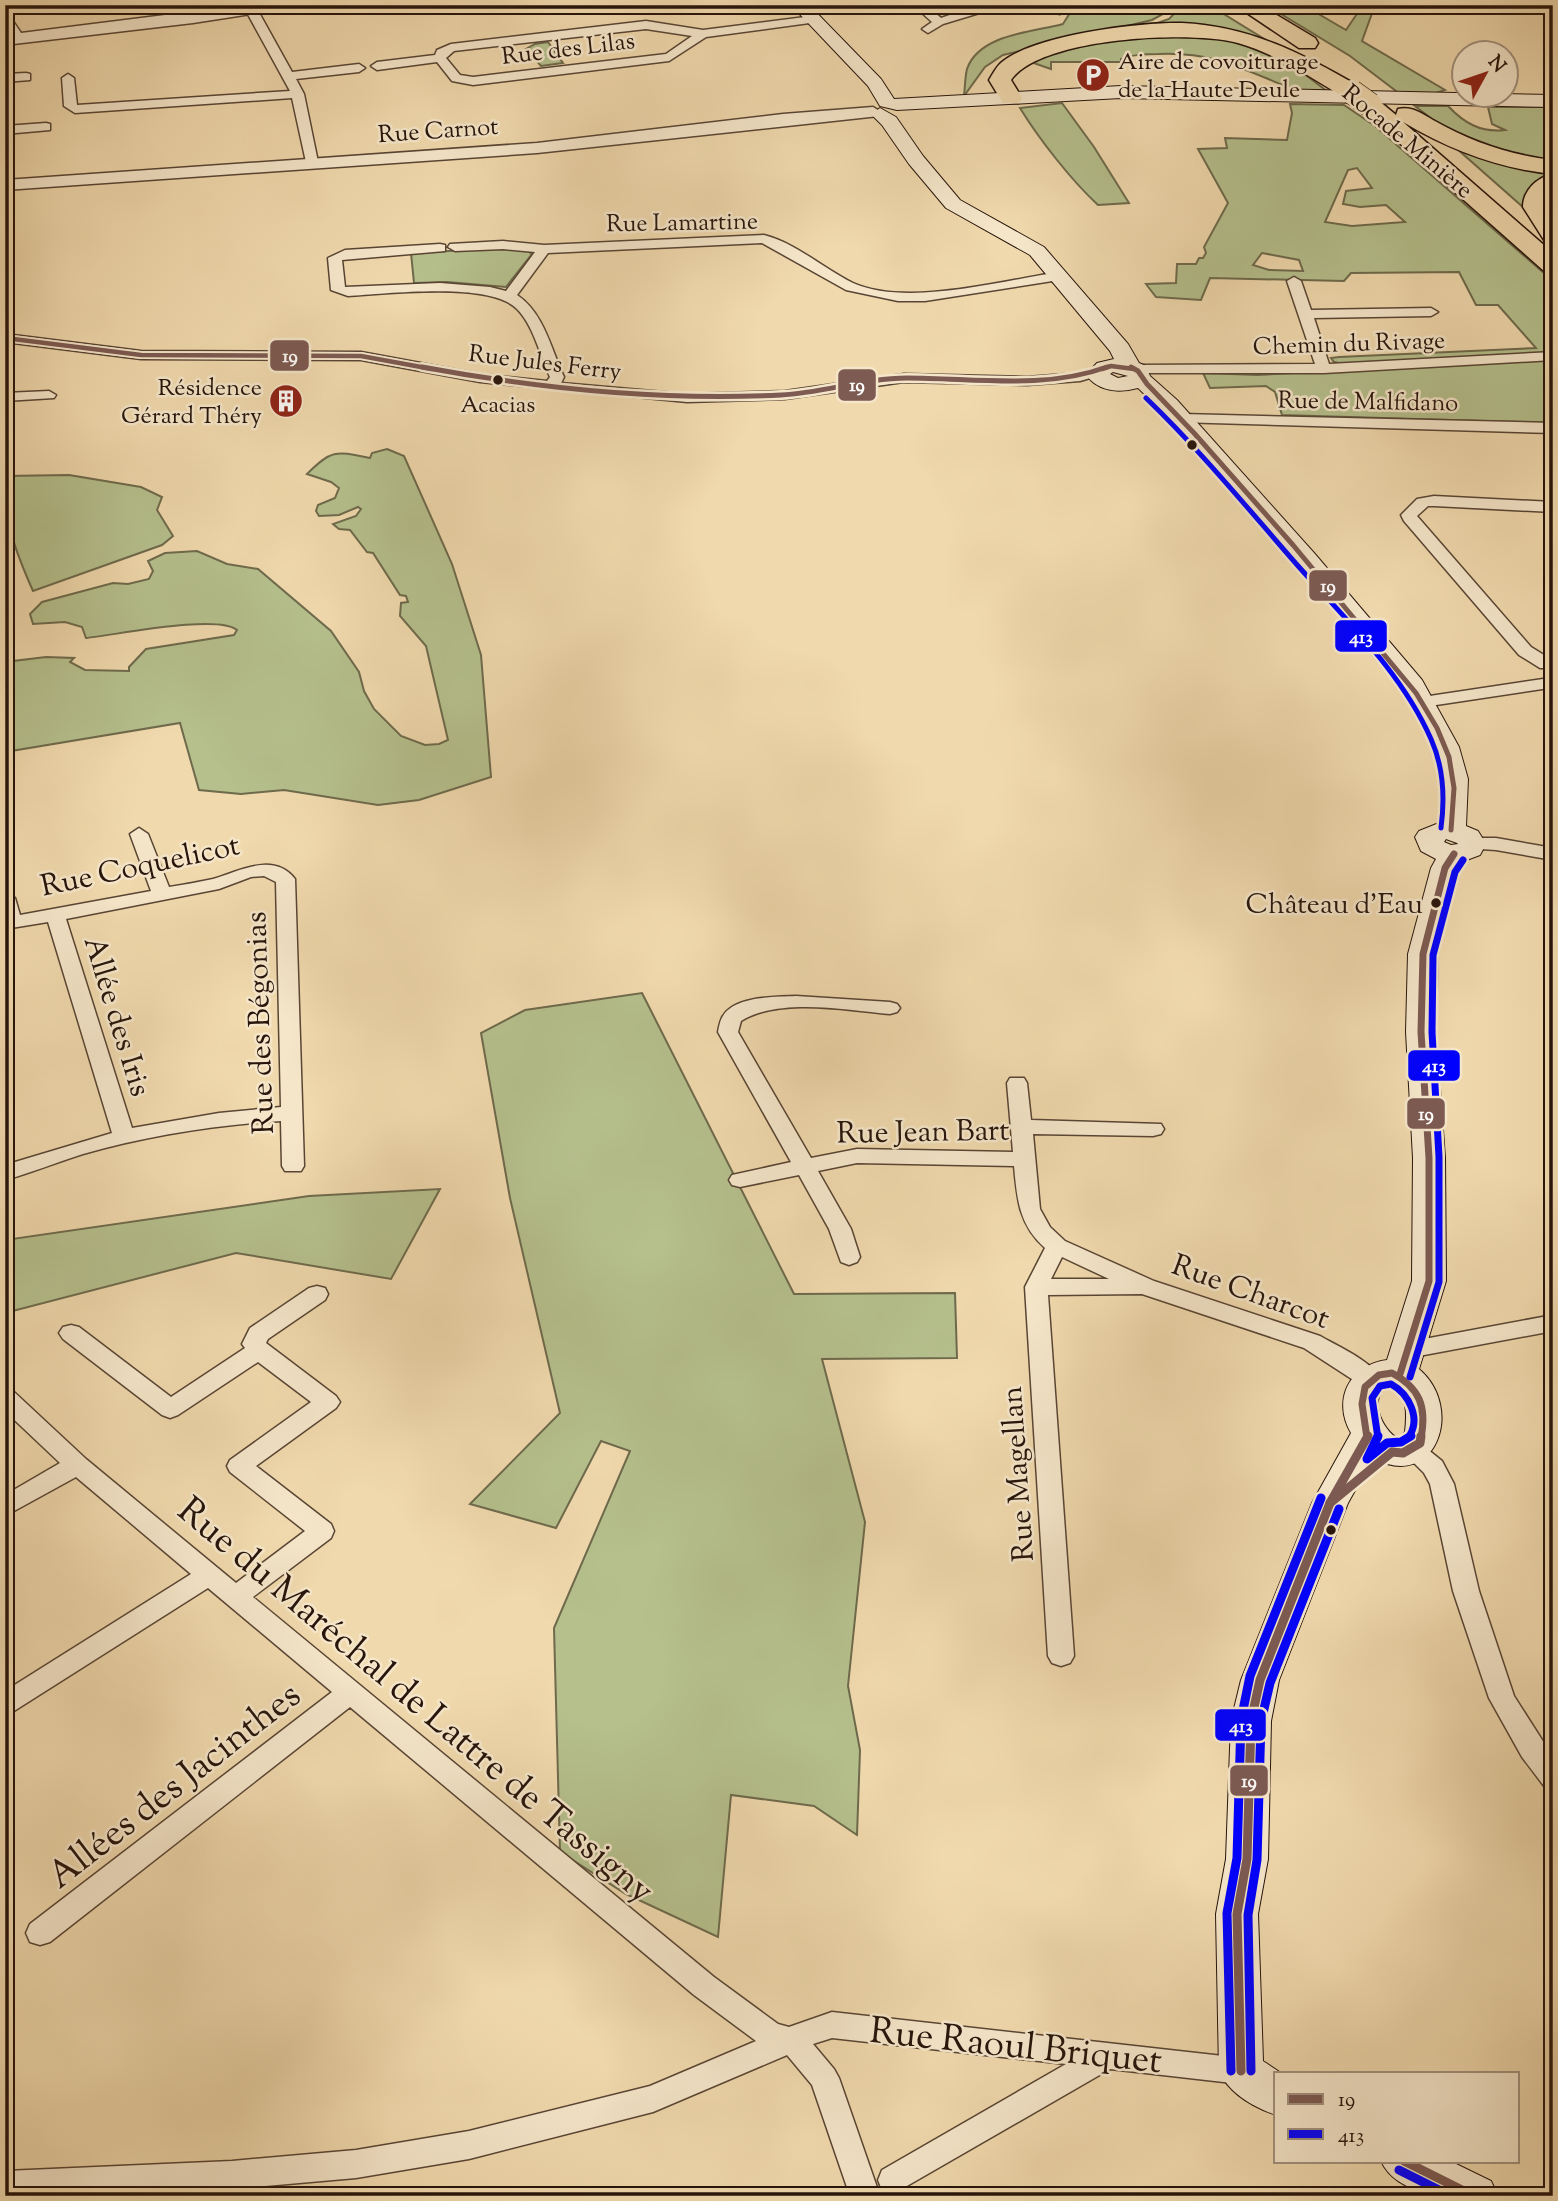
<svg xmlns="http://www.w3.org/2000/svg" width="1558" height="2201" font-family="'Sorts Mill Goudy',serif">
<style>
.green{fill:#b5c08d;stroke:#6e6a4c;stroke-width:2;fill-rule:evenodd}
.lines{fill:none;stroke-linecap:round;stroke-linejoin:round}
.minor-casing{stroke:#594534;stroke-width:3}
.tertiary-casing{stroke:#594534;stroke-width:3}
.secondary-casing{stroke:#27140b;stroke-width:2}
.motorway-casing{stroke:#27140b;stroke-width:3}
.minor{fill:#f5e6ca;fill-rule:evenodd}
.tertiary{fill:#f5e6ca;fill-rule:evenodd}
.secondary{fill:#f5e6ca;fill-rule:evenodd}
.motorway{fill:#f0d9ad;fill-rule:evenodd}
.motorway-bridge-casing{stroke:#27140b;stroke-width:25;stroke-linecap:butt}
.motorway-bridge{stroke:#f0d9ad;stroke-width:24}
.bus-1-far3-casing{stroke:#f5e6ca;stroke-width:8}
.bus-1-far2-casing{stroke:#f5e6ca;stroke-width:10}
.bus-1-far1-casing{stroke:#f5e6ca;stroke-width:12}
.bus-1-casing{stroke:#f5e6ca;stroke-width:14}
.bus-2-far2-casing{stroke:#f5e6ca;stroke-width:10}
.bus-2-far1-casing{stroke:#f5e6ca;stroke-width:12}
.bus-2-casing{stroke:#f5e6ca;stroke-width:14}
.bus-1-far3{stroke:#7d5a52;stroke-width:4.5}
.bus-1-far2{stroke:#7d5a52;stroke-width:5}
.bus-1-far1{stroke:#7d5a52;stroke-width:7}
.bus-1{stroke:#7d5a52;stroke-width:9}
.bus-2-far2{stroke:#00f;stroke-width:5}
.bus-2-far1{stroke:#00f;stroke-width:7}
.bus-2{stroke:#00f;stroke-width:9}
.bus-dot{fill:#27140b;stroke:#f5e6ca;stroke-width:2.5}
.labels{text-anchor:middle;stroke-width:5;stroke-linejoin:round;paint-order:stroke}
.far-bus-label{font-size:23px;fill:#27140b;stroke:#f5e6ca}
.far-street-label{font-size:24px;fill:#27140b;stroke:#f5e6ca}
.far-poi-label{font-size:24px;fill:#27140b;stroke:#f5e6ca;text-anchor:start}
.bus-label{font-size:28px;fill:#27140b;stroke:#f5e6ca;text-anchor:end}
.street-label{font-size:30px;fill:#27140b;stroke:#f5e6ca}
.near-street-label{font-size:37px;fill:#27140b;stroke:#f5e6ca}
.line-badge{stroke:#f5e6ca;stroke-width:2.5}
.badge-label{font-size:19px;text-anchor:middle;font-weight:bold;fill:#fff}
</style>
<rect width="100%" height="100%" fill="#f0d9ad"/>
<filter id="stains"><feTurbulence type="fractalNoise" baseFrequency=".00286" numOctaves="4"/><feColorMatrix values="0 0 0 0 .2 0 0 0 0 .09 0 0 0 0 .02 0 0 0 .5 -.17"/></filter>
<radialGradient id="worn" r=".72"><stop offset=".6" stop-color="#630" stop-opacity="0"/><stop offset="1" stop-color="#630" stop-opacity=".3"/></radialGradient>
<g class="green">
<path d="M1075 5H1174V8L1152 20 1003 55 985 67 964 96C965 87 965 77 967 69 979 34 1033 32 1063 24Z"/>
<path d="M1183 5H1209L1266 40 1264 43 1146 27 1169 19Z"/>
<path d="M1266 5H1303L1346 30 1363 5H1375L1362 41 1445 90 1433 94H1400L1350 56Z"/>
<path d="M1134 34H1215L1286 60 1332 95 1289 92 1285 86C1239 67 1211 52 1159 54 1146 54 1134 54 1121 59V62H1051V69L1022 59Z"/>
<path d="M548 42 563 63 541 66 526 49 535 44Z"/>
<path d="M1062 103 1094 147 1129 203 1098 205C1071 180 1039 139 1020 108Z"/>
<path d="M1290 104 1344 105 1375 126 1553 281V353L1343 364 1334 362 1331 358 1339 357 1536 348 1498 305H1476L1459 272 1351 273 1344 281 1210 278 1201 300 1156 297 1146 284 1176 283 1177 264H1196L1199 258H1203L1206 253 1204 247 1228 203 1198 149 1227 148 1225 138 1287 140 1292 113ZM1357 168 1372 188 1346 191 1343 204 1360 207 1386 205 1405 222 1352 226 1325 222 1348 170ZM1262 253 1299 260 1303 271 1269 270 1253 265Z"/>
<path d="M1415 106H1448C1464 123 1481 133 1505 130L1492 124 1488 107H1553V163L1458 139Z"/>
<path d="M1456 148 1553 169V178L1529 208H1524Z"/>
<path d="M488 249H524L532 254 506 287 447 282 414 283 411 253Z"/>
<path d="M1553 359V423L1282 415 1275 392 1266 386 1210 388 1203 373 1258 375Z"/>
<path d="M387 449 404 456 452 564 481 655 491 777 419 800 378 805 284 790 241 794 199 790 180 723 5 752V662L46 657 74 658 70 662 85 670 129 671V667L146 649 234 635 237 630C217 614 116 635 86 638L82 627 65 622 33 624 30 614 42 602 113 583 128 584 149 579 153 571 148 561 165 553 197 551 227 564 258 569 331 631 359 672 364 691 374 709 401 736 425 745 439 744 448 740 426 646 400 616 401 603 408 602 406 596 400 595 373 553 367 552 350 530 339 529 333 524 356 516 361 509 358 507 339 515 319 516 316 511 318 505 335 498 339 488 331 482 307 474C332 449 336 451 370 458L372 453Z"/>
<path d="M69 475 141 487 162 497 157 510 173 536 162 545 33 591C14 548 5 524 5 476Z"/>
<path d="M642 993 794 1294 955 1293 957 1358 822 1359 865 1522 848 1686 860 1750 857 1835 814 1806 731 1795 718 1937 626 1894 560 1852 554 1628 630 1451 601 1441 556 1528 470 1504 560 1413 510 1198 481 1033 525 1010Z"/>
<path d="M440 1189 391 1279 236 1253 5 1313V1240L309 1196Z"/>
</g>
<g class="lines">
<g class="minor-casing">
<g id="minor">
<path d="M913 5H926L941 18 979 5H992L986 11 943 24 928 33 922 29 932 22Z"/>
<path d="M1014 5H1045L1066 11 1060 14Z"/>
<path d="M251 6 257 9 292 72 359 64 365 68 359 72 296 79 304 94 318 162 317 165 312 166 306 162 292 98 75 113 64 106 62 78 68 74 74 78 77 105 290 91 245 9Z"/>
<path d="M5 14 9 15 25 39 23 42 13 39 5 27Z"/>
<path d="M813 16 817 18V22L706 37 669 61 473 85 452 81 437 62 377 70 371 66 377 62 435 55 437 50 451 44 646 21 703 30ZM646 29 692 36 666 54 473 77 460 75 446 58 454 51Z"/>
<path d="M26 73 30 74V80L5 82V74Z"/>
<path d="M46 123 50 124V130L5 134V126Z"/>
<path d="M764 235C796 243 824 269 853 283 907 307 1001 281 1059 272L1066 276 1059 280 925 301H898L846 290 762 243 548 253 517 295C544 313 551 349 564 377L561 383 687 394 785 391 904 374 1027 377 1079 373 1099 367 1106 371 1104 374 1080 381 1027 385 904 382 785 399 687 402 480 382 361 360 141 359 5 342V334L141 351 361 352 480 374 547 381 550 377C540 356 534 326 517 309 490 281 386 294 348 296L331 290 328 258 345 250 440 244 445 245V251L342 260 345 287 440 283 490 287 506 291 535 252 503 249 455 251 448 247 450 244 503 241 544 245Z"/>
<path d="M1294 277 1301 281 1311 310 1431 308 1438 312 1431 316 1314 318 1329 364 1553 352V360L1324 373H1135L1128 369 1135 365 1315 364 1287 281Z"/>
<path d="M49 391 56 395 54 398 5 401V393Z"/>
<path d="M1182 414 1553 423V433L1177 422 1174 419Z"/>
<path d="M1434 496 1553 502V512L1434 506H1428L1417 516 1531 647 1552 660V668H1540L1519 655 1404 521 1401 515 1417 499Z"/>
<path d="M1543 679 1549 680 1552 684 1549 688 1423 707 1414 702 1423 697Z"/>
<path d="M139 828 148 834 169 887C183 885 198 882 213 879 238 872 273 851 295 879L304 1166 301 1171H285L282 1166 281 1121C214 1125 147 1136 83 1154 57 1162 31 1173 5 1180V1165L112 1133 48 922 5 929V892L15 898 20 915 151 891 130 834ZM264 876 276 882 281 1107 219 1113 132 1128 66 919 219 889 251 877Z"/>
<path d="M1472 838H1496L1553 848V860L1496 850 1465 848 1463 844 1465 840Z"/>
<path d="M796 996 890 1002 897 1004 900 1008 897 1012 890 1014C847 1010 779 997 741 1021L738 1032 811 1158 857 1149 1013 1152 1007 1083 1010 1078H1024L1027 1083 1031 1120 1161 1124 1164 1129 1161 1134 1153 1136 1033 1134 1040 1209 1050 1227 1065 1241 1154 1281 1320 1336C1339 1347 1370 1360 1381 1379L1377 1385 1369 1387 1361 1385 1304 1348 1142 1294 1048 1295 1074 1656 1070 1663 1061 1666 1052 1663 1048 1656 1025 1287 1045 1248C1019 1225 1017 1199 1014 1166L857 1163 818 1171 851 1229 860 1257 857 1262 849 1265 841 1262 829 1229 799 1175 740 1187 732 1185 729 1180 732 1175 791 1162 718 1032C719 1027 720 1020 723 1016 735 996 775 997 796 996ZM1062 1257 1109 1279H1051Z"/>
<path d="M317 1286 325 1288 328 1294 325 1300 268 1339 266 1343 336 1396 340 1402 336 1408 256 1466 331 1524 334 1531 331 1538 253 1597 714 1977 778 2024 789 2027 832 2012 1241 2058 1251 2062 1256 2071 1251 2080 1241 2084 1110 2069 893 2194 882 2190 878 2180 882 2170 1066 2064 832 2038 813 2044 834 2069 839 2078 880 2196H850L812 2085 787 2055 653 2112 469 2159 356 2178 232 2189 80 2196H5V2171L232 2161 356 2150 469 2131 650 2086 756 2041 694 1995 350 1707 50 1942 40 1945 30 1942 26 1933 30 1924 332 1692 208 1588 14 1711 5 1714V1691L191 1574 76 1477 5 1516V1495L60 1463 5 1411V1389L13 1391 86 1459 236 1583 305 1531 230 1472 227 1466 230 1460 311 1402 258 1362 178 1415 170 1418 162 1415 63 1339 59 1333 63 1327 71 1325 79 1327 171 1397 245 1348 242 1344 250 1328 309 1288Z"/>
<path d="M1553 1315V1331L1408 1358 1400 1356 1396 1350 1400 1344 1408 1342Z"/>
<path d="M1413 1441 1421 1444 1442 1461 1454 1484 1479 1591 1514 1696 1553 1757V1789L1544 1786 1522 1757 1489 1698 1453 1591 1430 1484 1424 1473 1401 1450 1405 1444Z"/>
</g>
</g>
<g class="tertiary-casing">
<g id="tertiary">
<path d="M245 5H284L276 10 193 23 5 45V35Z"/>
<path d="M873 107 881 112 879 116 537 153 5 190V180L537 143 783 114Z"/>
</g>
</g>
<g class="secondary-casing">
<g id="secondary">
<path d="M791 5H809L881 79 894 99 1121 86 1553 95V107L1121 98 897 110 880 106 868 86Z"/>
<path d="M880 108 896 117 923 156 960 200 1044 247 1128 344 1139 363 1146 366 1150 376 1177 400 1315 554 1422 680 1459 747 1468 779 1466 826 1478 831 1486 844 1480 855 1464 861 1459 868 1438 954 1436 1032 1445 1158 1446 1281 1419 1369C1465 1408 1436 1492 1373 1458L1348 1503 1279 1680 1271 1721 1268 1859 1258 1914 1263 2061 1281 2073H1276V2115C1253 2107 1229 2093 1219 2071L1216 1914 1226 1859 1231 1721 1241 1680 1312 1503 1351 1433C1332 1400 1349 1365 1387 1360L1412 1281 1413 1158 1406 1032 1408 954 1431 868 1436 859 1421 851 1415 837 1419 831 1439 823 1440 779 1433 747 1401 689 1297 564 1161 410 1138 388C1119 393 1099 392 1086 375L1097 363 1114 359 1110 351 1030 255 946 208 909 164 882 125 871 114ZM1113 372 1128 376 1118 378 1110 374ZM1446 839 1457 843 1458 844 1451 845 1444 842ZM1391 1385C1408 1395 1407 1414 1405 1432L1399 1439C1381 1430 1366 1394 1391 1385Z"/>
<path d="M1381 2161H1450L1491 2181 1498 2196C1459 2196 1400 2201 1381 2161Z"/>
</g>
</g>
<g class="motorway-casing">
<g id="motorway">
<path d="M1235 5H1260L1315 38 1318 43 1315 48H1299Z"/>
<path d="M1182 23C1250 26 1303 54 1360 87L1363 92 1360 97H1344C1310 77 1276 54 1238 43 1192 30 1040 37 1011 80L1022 98 1019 103H1003L989 80C993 74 996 67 1002 62 1035 35 1139 22 1182 23Z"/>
<path d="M1370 98 1378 100 1396 115 1398 109C1412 106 1421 113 1433 120 1472 142 1509 155 1553 160V192L1547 200 1553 218V242L1544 240 1523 207C1523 190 1537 178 1552 174 1497 168 1450 150 1403 122L1553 253V274L1544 271 1362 110 1359 105 1362 100Z"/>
</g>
</g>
<use href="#minor" class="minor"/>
<use href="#tertiary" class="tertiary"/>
<use href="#secondary" class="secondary"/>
<use href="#motorway" class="motorway"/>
<g class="motorway-bridge-casing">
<path id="motorway-bridge" d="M1352 92 1370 105"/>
</g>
<use href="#motorway-bridge" class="motorway-bridge"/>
<g class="bus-1-far3-casing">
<g id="bus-1-far3">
<path d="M5 338 141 355 361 356 432 369"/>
<path d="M1102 369 1111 366 1134 369"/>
</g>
</g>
<g class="bus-1-far2-casing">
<g id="bus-1-far2">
<path d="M422 367C540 389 662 401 781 395 823 393 865 378 907 378 974 378 1044 390 1107 367"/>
<path d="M1131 367 1138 371 1147 384 1194 433 1293 545 1416 693 1437 728 1449 757 1454 788 1451 830"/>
</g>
</g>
<g class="bus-1-far1-casing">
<g id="bus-1-far1">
<path d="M1400 1374 1429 1281V1158L1421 1032 1423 954 1445 868 1454 854"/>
<path d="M1367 1438 1362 1404 1365 1387 1379 1375 1392 1373C1420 1388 1427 1407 1421 1438"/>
</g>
</g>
<g class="bus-1-casing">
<g id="bus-1">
<path d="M1368 1436 1330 1503 1392 1452 1403 1453 1420 1443 1421 1436"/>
<path d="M1241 2071 1237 1914 1247 1859 1251 1721 1260 1680 1330 1503"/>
<path d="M1404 2161 1474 2196"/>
</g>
</g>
<g class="bus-2-far2-casing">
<path id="bus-2-far2" d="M1146 398C1201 451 1249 510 1299 567 1347 621 1402 673 1431 739 1444 768 1445 798 1441 828"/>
</g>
<g class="bus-2-far1-casing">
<g id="bus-2-far1">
<path d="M1410 1377 1439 1282V1157L1432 1032 1433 955 1455 872 1463 860"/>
<path d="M1378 1438 1372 1398 1380 1386 1391 1384C1409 1394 1422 1419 1408 1438"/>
</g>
</g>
<g class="bus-2-casing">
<g id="bus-2">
<path d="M1378 1436 1367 1459 1387 1443 1401 1442 1411 1436"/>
<path d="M1231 2071 1227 1913 1237 1858 1241 1720 1250 1676 1321 1498"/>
<path d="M1251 2071 1248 1915 1257 1860 1261 1722 1270 1683 1339 1509"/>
<path d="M1399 2170 1451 2196"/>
</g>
</g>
<use href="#bus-1-far3" class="bus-1-far3"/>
<use href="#bus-1-far2" class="bus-1-far2"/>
<use href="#bus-1-far1" class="bus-1-far1"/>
<use href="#bus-1" class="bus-1"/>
<use href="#bus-2-far2" class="bus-2-far2"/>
<use href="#bus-2-far1" class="bus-2-far1"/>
<use href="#bus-2" class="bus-2"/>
</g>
<defs>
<g id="parking-disc" transform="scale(1.75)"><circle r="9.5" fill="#8f2418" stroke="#f5e6ca"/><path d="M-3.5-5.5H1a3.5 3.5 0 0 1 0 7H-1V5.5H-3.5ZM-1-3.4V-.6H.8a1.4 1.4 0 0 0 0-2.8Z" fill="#fff"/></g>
<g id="building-disc" transform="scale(1.75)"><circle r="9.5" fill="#8f2418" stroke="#f5e6ca"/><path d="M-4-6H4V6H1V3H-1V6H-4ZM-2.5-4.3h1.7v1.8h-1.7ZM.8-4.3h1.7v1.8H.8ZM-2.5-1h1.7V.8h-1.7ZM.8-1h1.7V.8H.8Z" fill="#fff"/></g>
</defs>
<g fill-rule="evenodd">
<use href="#parking-disc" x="1093" y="75"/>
<use href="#building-disc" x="286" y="401"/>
</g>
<g class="bus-dot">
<circle cx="498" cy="380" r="6"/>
<circle cx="1192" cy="445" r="6"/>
<circle cx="1436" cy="903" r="6"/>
<circle cx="1331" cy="1530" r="6"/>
</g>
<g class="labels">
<g class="far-bus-label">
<text x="498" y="412">Acacias</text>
</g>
<g class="far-street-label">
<text transform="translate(568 48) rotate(-7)" y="8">Rue des Lilas</text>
<text transform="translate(438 130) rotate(-4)" y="8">Rue Carnot</text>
<text transform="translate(1408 141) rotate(40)" y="8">Rocade Minière</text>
<text transform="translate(682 222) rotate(-1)" y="8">Rue Lamartine</text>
<text transform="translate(1349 343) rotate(-2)" y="8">Chemin du Rivage</text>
<text transform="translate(545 362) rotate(7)" y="8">Rue Jules Ferry</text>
<text transform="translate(1368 401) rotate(1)" y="8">Rue de Malfidano</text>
</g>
<g class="far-poi-label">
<text x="1118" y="69">Aire de covoiturage<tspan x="1118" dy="28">de la Haute Deule</tspan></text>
<text x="262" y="395" text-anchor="end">Résidence<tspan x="262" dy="28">Gérard Théry</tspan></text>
</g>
<g class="bus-label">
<text x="1423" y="913">Château d'Eau</text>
</g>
<g class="street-label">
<text transform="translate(140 865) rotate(-12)" y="10">Rue Coquelicot</text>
<text transform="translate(118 1016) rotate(73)" y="10">Allée des Iris</text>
<text transform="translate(259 1023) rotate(-92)" y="10">Rue des Bégonias</text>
<text transform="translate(923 1131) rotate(-1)" y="10">Rue Jean Bart</text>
<text transform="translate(1251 1291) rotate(20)" y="10">Rue Charcot</text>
<text transform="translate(1017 1474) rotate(-94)" y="10">Rue Magellan</text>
</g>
<g class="near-street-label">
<text transform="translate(417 1699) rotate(40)" y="13">Rue du Maréchal de Lattre de Tassigny</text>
<text transform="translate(173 1784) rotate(-38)" y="13">Allées des Jacinthes</text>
<text transform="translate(1016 2044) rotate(6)" y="13">Rue Raoul Briquet</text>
</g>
</g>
<g class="line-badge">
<rect x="269" y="339" width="41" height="33" rx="7" fill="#7d5a52"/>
<rect x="837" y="368" width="40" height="34" rx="7" fill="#7d5a52"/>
<rect x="1308" y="569" width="40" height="33" rx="7" fill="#7d5a52"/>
<rect x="1334" y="619" width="54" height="34" rx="7" fill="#00f"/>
<rect x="1407" y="1049" width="54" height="33" rx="7" fill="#00f"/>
<rect x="1406" y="1097" width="40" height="33" rx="7" fill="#7d5a52"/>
<rect x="1214" y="1708" width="53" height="34" rx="7" fill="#00f"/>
<rect x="1229" y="1764" width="40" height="33" rx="7" fill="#7d5a52"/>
</g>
<g class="badge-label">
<text x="290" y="362">19</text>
<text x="857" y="391">19</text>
<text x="1328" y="592">19</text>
<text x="1361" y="643">413</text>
<text x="1434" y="1072">413</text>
<text x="1426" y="1120">19</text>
<text x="1241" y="1732">413</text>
<text x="1249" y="1787">19</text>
</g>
<rect width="1558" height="2201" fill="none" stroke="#f0d9ad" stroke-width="28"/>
<rect x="7" y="7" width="1544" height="2187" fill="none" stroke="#27140b" stroke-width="3.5"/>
<rect x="14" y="14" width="1530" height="2173" fill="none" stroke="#27140b" stroke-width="2"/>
<rect x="1274" y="2072" width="245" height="91" fill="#f5e6ca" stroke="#a3927e" stroke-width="2"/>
<rect x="1288" y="2094" width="35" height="10" fill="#7d5a52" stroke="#a3927e" stroke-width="2"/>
<text x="1338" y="2106" font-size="21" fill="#27140b">19</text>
<rect x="1288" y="2129" width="35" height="10" fill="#0000ff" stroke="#a3927e" stroke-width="2"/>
<text x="1338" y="2142" font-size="21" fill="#27140b">413</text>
<g transform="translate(1485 74) rotate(50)"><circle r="33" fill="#f5e6ca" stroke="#a3927e" stroke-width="2"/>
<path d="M0-5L12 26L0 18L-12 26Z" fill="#8f2418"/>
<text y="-10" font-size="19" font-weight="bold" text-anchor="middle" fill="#27140b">N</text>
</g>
<rect width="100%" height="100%" filter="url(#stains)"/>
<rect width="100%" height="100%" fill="url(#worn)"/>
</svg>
